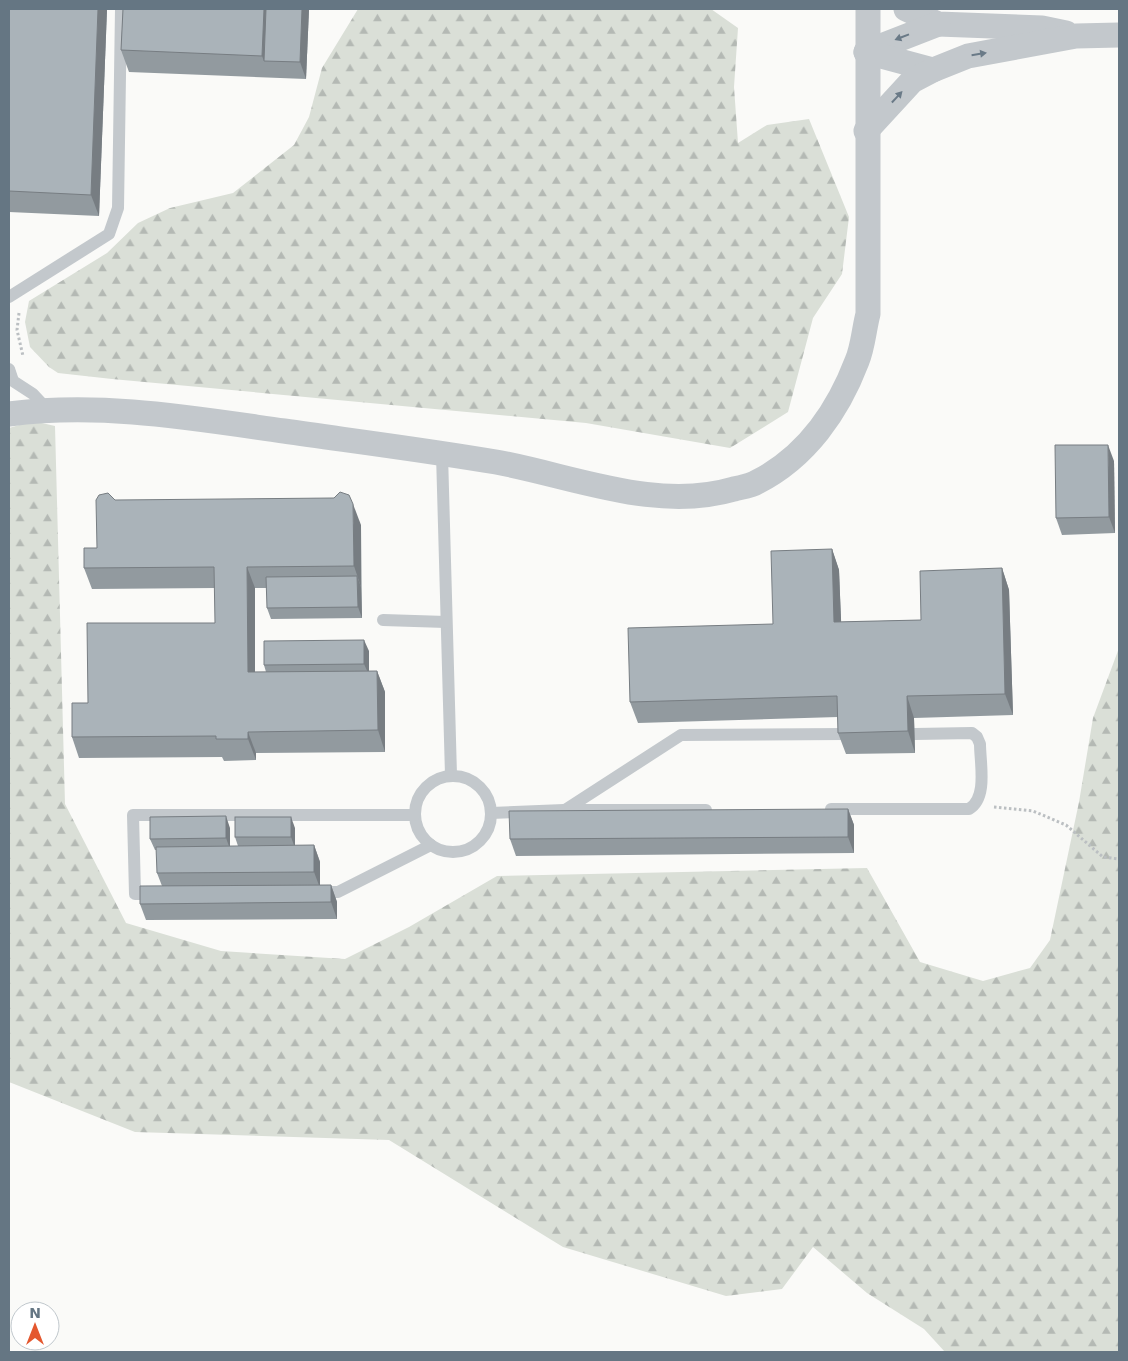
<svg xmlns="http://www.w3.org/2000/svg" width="1128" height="1361" font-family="'DejaVu Sans',sans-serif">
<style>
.forest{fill:url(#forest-firs)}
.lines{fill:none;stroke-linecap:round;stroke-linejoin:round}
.path{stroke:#bbbfc2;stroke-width:3;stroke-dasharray:2.5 2.5;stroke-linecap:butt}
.lane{stroke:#c3c8cc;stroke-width:12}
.street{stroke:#c3c8cc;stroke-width:25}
.wall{fill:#929a9f}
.shaded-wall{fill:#777d82}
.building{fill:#aab3b9;stroke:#777d82}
.oneway{fill:#6a7a87}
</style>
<defs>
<pattern id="forest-firs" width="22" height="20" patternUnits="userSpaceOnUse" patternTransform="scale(1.25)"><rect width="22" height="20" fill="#dadfd7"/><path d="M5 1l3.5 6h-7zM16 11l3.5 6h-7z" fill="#b4b9b4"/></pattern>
</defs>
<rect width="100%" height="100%" fill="#fafaf8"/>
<g class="forest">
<path d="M358 9H711L738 28 734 87 738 143 767 125 809 119 849 217 842 274 813 318 788 412 730 448 586 423 112 379 58 373 49 367 30 347 25 322 29 301 107 253 138 223 170 208 233 193 294 145 309 117 322 68Z"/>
<path d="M33 421 55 426 65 804 126 923 221 951 345 959 409 927 497 876 867 868 920 962 983 981 1030 968 1050 940 1079 802 1093 718 1119 648V1352H945L924 1329 867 1293 813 1247 782 1289 726 1296 563 1247 389 1140 135 1132 9 1082V428Z"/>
</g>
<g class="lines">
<g class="path">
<path d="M19 313 17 330 23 356"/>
<path d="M994 807 1033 811 1066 825 1103 857 1119 859"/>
</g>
<g class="lane">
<path d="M9 297 109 234 118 208 121 9"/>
<path d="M9 369 13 381 33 394 47 409"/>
<path d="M442 454 451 775"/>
<path d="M383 620 446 622"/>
<circle cx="453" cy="814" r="38"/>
<path d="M831 809H969C988 798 980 763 980 744L977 737 972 733 915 734"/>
<path d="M565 810 681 735 845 734"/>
<path d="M491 813 564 810H706"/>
<path d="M317 892H338L431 845"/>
<path d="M157 894H135L133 815H414"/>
</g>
<g class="street">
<path d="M906 9 938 24 1042 28 1066 33"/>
<path d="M866 52 938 24"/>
<path d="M866 52 933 70"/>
<path d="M866 131 912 81 933 70 968 56 1076 36 1119 35"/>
<path d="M9 414C101 402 192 418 284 431 354 441 426 450 496 462 573 476 656 512 734 489 742 487 751 486 757 482 806 457 838 411 857 361 863 347 864 329 868 314V9"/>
</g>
</g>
<g class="wall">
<path d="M9 9H107L99 216 9 212Z"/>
<path d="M123 9H309L306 79 129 72 121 50Z"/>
<path d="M1114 461 1115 533 1062 535 1056 518Z"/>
<path d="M115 500 361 525 362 618 271 619 267 608V588H255V672H266L264 665 369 651V671H377L385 692V752L256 753V760L224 761 222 757 79 758 72 737 88 703 215 623V588L92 589 84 568 97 548Z"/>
<path d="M832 549 839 570 841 622 921 620 1002 568 1009 590 1013 715 914 718 915 753 846 754 838 733V717L638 723 630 702 773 624Z"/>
<path d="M848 809 854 825V853L516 856 510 839Z"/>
<path d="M230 828V846H238L235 837 295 828V846L314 845 320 862V885H331L337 902V919L146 920 140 904 162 886 157 873V850H155L150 839Z"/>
</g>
<g class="shaded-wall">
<path d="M98 9H107L99 216 91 195Z"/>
<path d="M264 9H272L264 61 262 56Z"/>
<path d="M302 9H309L306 79 300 62Z"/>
<path d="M1108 445 1114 461 1115 533 1109 517Z"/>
<path d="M353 504 361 525V587L354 566Z"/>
<path d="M832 549 839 570 842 643 834 622Z"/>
<path d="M247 567 255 588V694L248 672Z"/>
<path d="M1002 568 1009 590 1013 715 1005 694Z"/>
<path d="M357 576 361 587 362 618 358 607Z"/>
<path d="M364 640 369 651V675L364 664Z"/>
<path d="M377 671 385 692V752L378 730Z"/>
<path d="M907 696 914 718 915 753 908 731Z"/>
<path d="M248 732 256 753V760L248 739Z"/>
<path d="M848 809 854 825V853L848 837Z"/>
<path d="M226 816 230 828V849L226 838Z"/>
<path d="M291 817 295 828V848L291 837Z"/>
<path d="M314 845 320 862V888L314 872Z"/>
<path d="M331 885 337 902V919L331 902Z"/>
</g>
<g class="building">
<path d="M9 9H98L91 195 9 191Z"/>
<path d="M123 9H264L262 56 121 50Z"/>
<path d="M266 9H302L300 62 264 61Z"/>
<path d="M1055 445H1108L1109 517 1056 518Z"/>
<path d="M340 492 349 495 353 504 354 566 247 567 248 672 377 671 378 730 248 732V739H216V736L72 737V703H88L87 623H215L214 567 84 568V548H97L96 500 99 495 108 493 115 500 334 498Z"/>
<path d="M832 549 834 622 921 620 920 571 1002 568 1005 694 907 696 908 731 838 733 837 696 630 702 628 628 773 624 771 551Z"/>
<path d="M357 576 358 607 267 608 266 577Z"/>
<path d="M364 640V664L264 665V641Z"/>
<path d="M848 809V837L510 839 509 811Z"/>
<path d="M226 816V838L150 839V817Z"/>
<rect x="235" y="817" width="56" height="20"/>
<path d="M314 845V872L157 873 156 847Z"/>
<path d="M331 885V902L140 904V886Z"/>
</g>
<defs><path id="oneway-solid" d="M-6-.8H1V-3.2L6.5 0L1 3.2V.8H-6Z" transform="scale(1.25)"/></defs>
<g class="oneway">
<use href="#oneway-solid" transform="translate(902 37) rotate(159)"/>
<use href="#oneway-solid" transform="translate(979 54) rotate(-9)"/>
<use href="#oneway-solid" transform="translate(897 97) rotate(-47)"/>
</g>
<rect width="1128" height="1361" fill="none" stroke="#657683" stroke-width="20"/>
<g transform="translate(35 1326)"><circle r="24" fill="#ffffff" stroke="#c1c8cd"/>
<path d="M0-4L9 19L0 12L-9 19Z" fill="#e4572e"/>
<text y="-8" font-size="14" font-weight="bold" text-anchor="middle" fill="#657683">N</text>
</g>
</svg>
